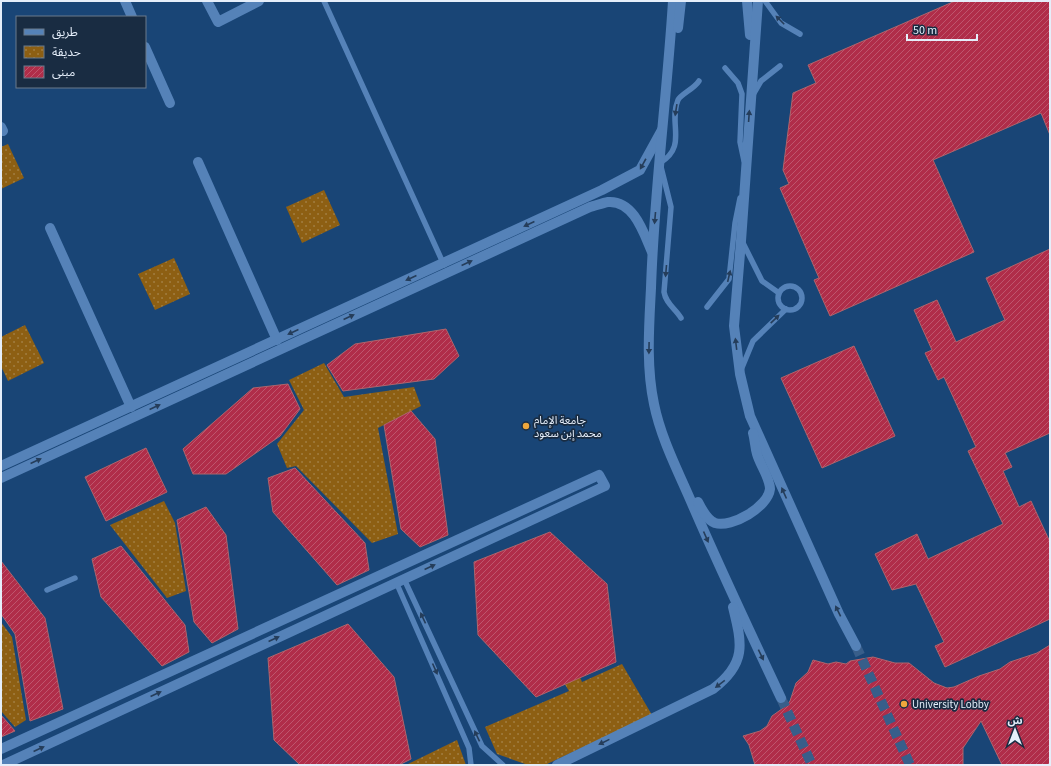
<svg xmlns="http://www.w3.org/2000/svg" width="1051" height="766" font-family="'Source Sans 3','Noto Sans Arabic',sans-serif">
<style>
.park{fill:url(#park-dots)}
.building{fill:url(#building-hatch);stroke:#ae646c}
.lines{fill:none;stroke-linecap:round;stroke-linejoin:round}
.secondary-tunnel{stroke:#385e8a;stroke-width:10;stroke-dasharray:10 5;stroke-linecap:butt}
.lane{stroke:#5582b8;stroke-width:5.5}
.street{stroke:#5582b8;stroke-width:10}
.secondary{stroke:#5582b8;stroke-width:10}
.oneway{fill:#253d5a}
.poi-dot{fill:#eea73c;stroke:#192c42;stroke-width:1.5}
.labels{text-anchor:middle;stroke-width:3.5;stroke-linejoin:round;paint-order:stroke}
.poi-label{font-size:11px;fill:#e5eefa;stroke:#192c42;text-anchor:start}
</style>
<defs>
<pattern id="park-dots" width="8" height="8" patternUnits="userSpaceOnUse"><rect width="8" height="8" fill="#8d5f13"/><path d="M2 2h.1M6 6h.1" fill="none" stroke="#a27e42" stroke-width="1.8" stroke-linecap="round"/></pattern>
<pattern id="building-hatch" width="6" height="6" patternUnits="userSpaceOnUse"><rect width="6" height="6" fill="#b02d49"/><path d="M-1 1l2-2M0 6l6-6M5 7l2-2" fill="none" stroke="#be566d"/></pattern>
</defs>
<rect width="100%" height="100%" fill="#194576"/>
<g class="park">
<path d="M8 144 24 178 1 189V147Z"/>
<path d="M324 190 340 225 302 243 286 207Z"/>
<path d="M174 258 190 294 155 310 138 274Z"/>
<path d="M25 325 44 363 8 381 1 366V337Z"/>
<path d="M324 363 344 397 414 387 421 406 378 428 398 534 372 543 296 466 287 468 277 444 304 410 289 380Z"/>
<path d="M164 501 175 523 186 591 167 598 110 525Z"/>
<path d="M1 622 12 637 26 720 15 727 1 711Z"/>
<path d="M530 628 564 639 582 682 622 664 652 715 545 765H528L497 754 485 727 569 691Z"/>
<path d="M457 740 466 765H406Z"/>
</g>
<g class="building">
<path d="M955 1H1050V135L1041 113 933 160 974 252 830 316 814 280 819 278 780 188 789 184 783 170 793 93 816 83 808 65Z"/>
<path d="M1050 249V433L1005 453 1012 467 1003 471 1019 507 1031 501 1050 542V619L945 667 935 646 944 642 916 584 892 590 875 554 917 534 928 559 1003 524 968 451 976 447 944 377 938 380 925 353 932 350 914 310 937 300 956 342 1005 320 986 278Z"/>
<path d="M446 329 459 356 434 379 343 391 327 365 355 344Z"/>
<path d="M854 346 895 436 822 468 781 378Z"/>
<path d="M288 384 300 409 280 436 226 474H193L183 449 253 388Z"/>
<path d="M411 411 435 439 448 535 420 547 401 529 384 425Z"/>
<path d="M146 448 167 492 106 521 85 477Z"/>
<path d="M295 468 365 543 369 570 337 585 273 512 268 478Z"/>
<path d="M206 507 226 535 238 629 212 643 194 622 177 520Z"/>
<path d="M550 532 607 584 616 662 536 697 478 635 474 562Z"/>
<path d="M121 546 185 625 189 652 162 666 101 597 92 559Z"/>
<path d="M1 561 45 618 63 709 30 721 15 634 1 614Z"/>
<path d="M348 624 394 677 411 759 399 765H300L274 740 268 658Z"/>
<path d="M1050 645V765H1002L981 721 963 748V765H755L749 745 743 736 760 731 767 726 772 716 786 706 790 701 796 683 808 672 813 660 828 664 836 662 846 664 850 661 873 657 895 663H909L934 683 947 688 954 687 979 676 1000 669 1010 662 1037 653Z"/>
<path d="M1 715 15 731 1 737Z"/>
</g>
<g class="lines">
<g class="secondary-tunnel">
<path d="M856 646 910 765"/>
<path d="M781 698 812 765"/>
</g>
<g class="lane">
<path d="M324 1 444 265"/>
<path d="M765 1 781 23 800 34"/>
<path d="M725 68 738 83 742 94 740 142 744 161"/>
<path d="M754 93 761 81 780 66"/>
<path d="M743 243 762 281 779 293"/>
<circle cx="790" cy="298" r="12"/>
<path d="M707 307 729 279 735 223 740 198"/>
<path d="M681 318C675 308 666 304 664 292L671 207 660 163C688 146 668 124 678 100 681 94 694 89 699 81"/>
<path d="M741 370 753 341 786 309"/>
<path d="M404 579 482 746 503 765"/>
<path d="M396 582 469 748 471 765"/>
<path d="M47 590 75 578"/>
</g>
<g class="street">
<path d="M125 1 132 17"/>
<path d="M207 1 218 22 259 1"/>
<path d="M145 47 170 103"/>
<path d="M1 127 3 131"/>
<path d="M198 162 277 340"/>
<path d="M50 228 131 407"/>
<path d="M1 466 602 190 640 170 662 130"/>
<path d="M1 478 590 207C595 206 602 203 608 202 634 200 644 234 652 252"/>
<path d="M1 749 599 475 605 486 3 765"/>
</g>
<g class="secondary">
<path d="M673 1C667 97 654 192 651 288 649 327 646 366 654 404 661 439 679 473 693 506 721 571 751 634 781 698"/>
<path d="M747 1 750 35"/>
<path d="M758 1 741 241 734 326 740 374 750 416 839 614 856 646"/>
<path d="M678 28 681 1"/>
<path d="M698 502C702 510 707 520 715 523 732 528 768 507 770 489 770 478 760 465 757 454 755 447 755 440 753 433"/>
<path d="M557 765 713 689C747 663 742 644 733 607"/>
</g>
</g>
<defs><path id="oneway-solid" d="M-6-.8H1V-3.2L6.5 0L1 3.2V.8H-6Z"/></defs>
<g class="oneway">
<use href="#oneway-solid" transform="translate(780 20) rotate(-135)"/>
<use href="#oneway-solid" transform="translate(676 110) rotate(99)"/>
<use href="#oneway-solid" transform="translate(749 116) rotate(-86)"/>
<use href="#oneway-solid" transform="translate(643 164) rotate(119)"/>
<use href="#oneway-solid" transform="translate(655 218) rotate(95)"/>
<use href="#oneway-solid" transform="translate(529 224) rotate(155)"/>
<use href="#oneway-solid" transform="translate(467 263) rotate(-25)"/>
<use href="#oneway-solid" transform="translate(666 271) rotate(95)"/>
<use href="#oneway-solid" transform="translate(729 276) rotate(-77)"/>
<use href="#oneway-solid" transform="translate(411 278) rotate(155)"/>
<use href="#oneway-solid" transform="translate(349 317) rotate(-25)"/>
<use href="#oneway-solid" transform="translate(775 319) rotate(-44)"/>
<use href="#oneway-solid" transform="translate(293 332) rotate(155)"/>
<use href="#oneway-solid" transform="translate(736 344) rotate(-97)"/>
<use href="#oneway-solid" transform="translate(649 348) rotate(91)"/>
<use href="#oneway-solid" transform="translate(155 407) rotate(-25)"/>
<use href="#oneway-solid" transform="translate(36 461) rotate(-25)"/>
<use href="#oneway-solid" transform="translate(784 493) rotate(-114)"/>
<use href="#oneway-solid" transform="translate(706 537) rotate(66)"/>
<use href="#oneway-solid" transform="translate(430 567) rotate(-25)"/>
<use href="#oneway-solid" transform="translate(838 611) rotate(-116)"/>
<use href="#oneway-solid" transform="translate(423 618) rotate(-115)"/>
<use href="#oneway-solid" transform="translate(274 639) rotate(-25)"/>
<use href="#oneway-solid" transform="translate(761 655) rotate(64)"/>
<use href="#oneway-solid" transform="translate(435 669) rotate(66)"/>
<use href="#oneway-solid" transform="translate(720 684) rotate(143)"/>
<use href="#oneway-solid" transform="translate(156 694) rotate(-25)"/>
<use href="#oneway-solid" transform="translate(477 736) rotate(-115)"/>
<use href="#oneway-solid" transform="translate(604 742) rotate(154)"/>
<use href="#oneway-solid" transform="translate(39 749) rotate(-25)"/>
</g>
<g class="poi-dot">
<circle cx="526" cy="426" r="4"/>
<circle cx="904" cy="704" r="4"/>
</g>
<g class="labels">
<g class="poi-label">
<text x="534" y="424">جامعة الإمام<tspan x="534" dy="13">محمد إبن سعود</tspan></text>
<text x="912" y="708">University Lobby</text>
</g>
</g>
<rect width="1051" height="766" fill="none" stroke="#e5eefa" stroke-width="4"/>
<rect x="16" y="16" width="130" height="72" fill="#192c42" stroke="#6b7a8c"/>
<rect x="24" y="29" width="20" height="6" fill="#5582b8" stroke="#6b7a8c"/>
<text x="52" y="36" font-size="12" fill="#e5eefa">طريق</text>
<rect x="24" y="46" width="20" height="12" fill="url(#park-dots)" stroke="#6b7a8c"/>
<text x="52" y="56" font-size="12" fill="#e5eefa">حديقة</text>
<rect x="24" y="66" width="20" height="12" fill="url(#building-hatch)" stroke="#6b7a8c"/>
<text x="52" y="76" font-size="12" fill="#e5eefa">مبنى</text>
<g transform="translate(1015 730)" stroke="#192c42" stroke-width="3" paint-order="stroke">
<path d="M0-3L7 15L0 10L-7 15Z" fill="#e5eefa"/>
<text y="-6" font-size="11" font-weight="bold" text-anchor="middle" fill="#e5eefa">ش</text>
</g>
<path d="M907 34v6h70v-6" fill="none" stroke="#e5eefa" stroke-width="2"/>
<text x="913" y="34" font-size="12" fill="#e5eefa" stroke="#192c42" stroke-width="3" paint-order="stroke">50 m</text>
</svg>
